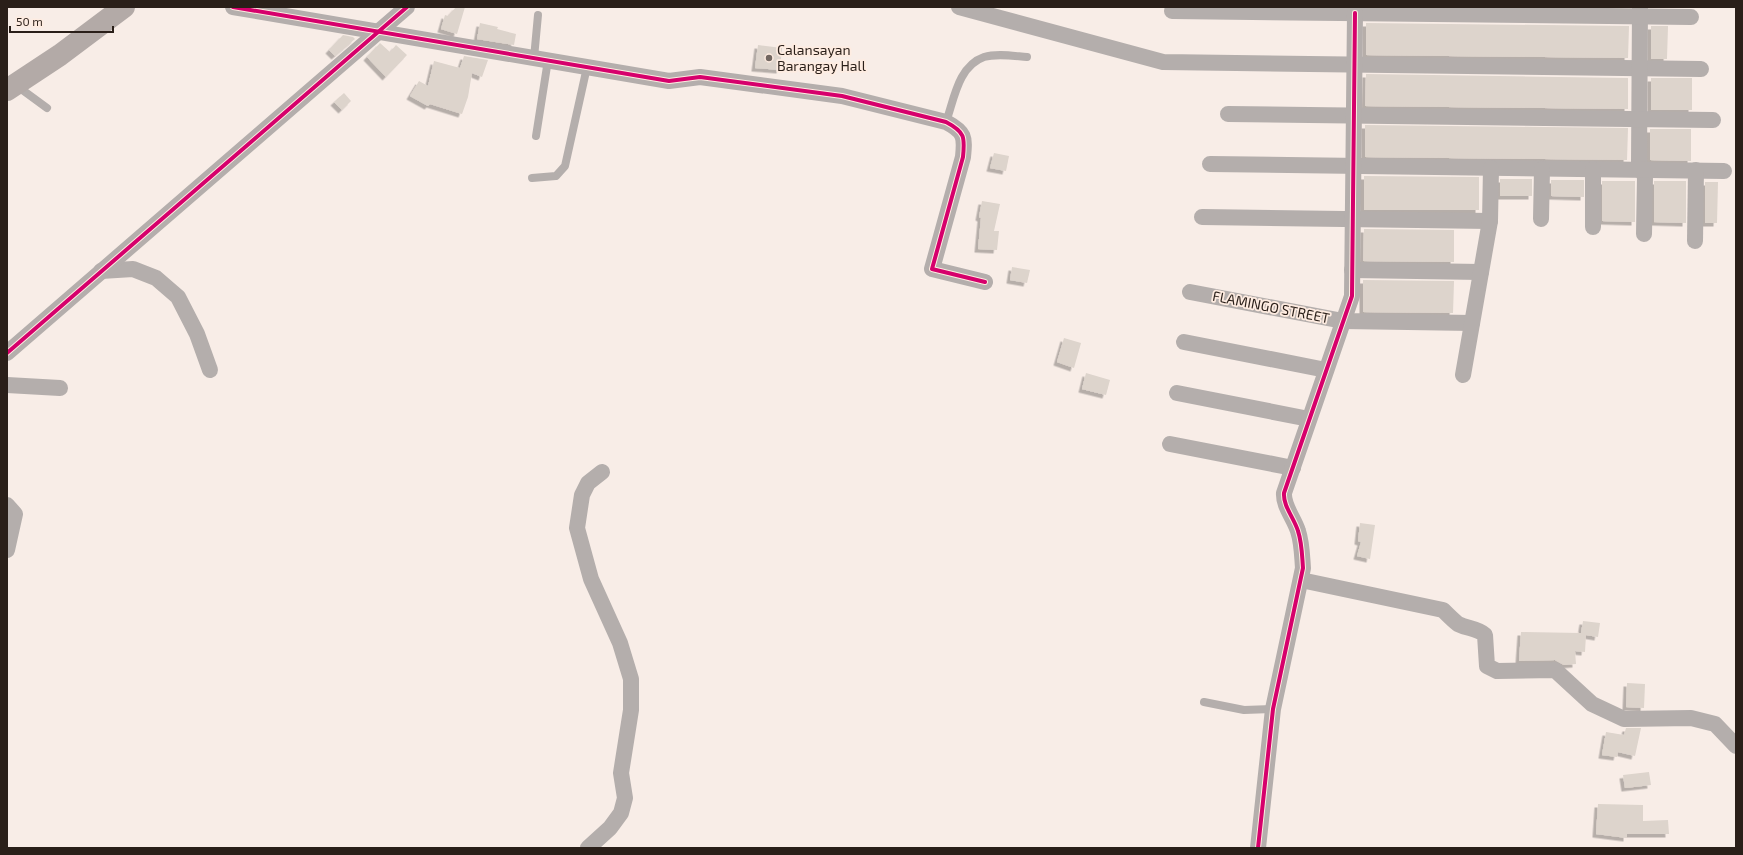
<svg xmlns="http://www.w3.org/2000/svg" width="1743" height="855" font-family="'Exo 2',sans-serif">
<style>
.building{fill:#ddd4cc;filter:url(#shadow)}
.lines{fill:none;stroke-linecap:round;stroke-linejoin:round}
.lane{stroke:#b4aeac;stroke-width:8}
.street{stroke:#b4aeac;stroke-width:16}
.highway{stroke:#b3aaa7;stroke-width:22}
.cycleway-casing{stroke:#feece1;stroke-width:6}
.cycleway{stroke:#d6006c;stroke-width:4}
.poi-dot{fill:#726761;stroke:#feece1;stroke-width:1.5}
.labels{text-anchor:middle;stroke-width:3.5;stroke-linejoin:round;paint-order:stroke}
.poi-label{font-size:14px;fill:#2a1f19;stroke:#feece1;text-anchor:start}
.street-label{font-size:14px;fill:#2a1f19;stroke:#feece1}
</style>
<defs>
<filter id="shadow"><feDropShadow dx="-3.5" dy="3.5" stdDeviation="0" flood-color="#0004"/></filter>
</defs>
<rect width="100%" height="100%" fill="#f8ede7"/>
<g class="building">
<path d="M456 7H465L457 34 441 29 445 15 448 16Z"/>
<path d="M480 23 498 27 497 29 516 34 514 45 477 39Z"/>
<path d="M1366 23 1629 26 1628 58 1366 55Z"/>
<path d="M1651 26H1668L1667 59H1651Z"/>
<path d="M343 35 353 37 355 39 335 56 329 50Z"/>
<path d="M380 43 390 52 396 45 407 55 386 77 367 57Z"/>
<path d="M758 45 782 48 780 70 755 68Z"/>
<path d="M464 56 488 60 482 77 472 73 468 97 462 114 430 104 428 106 410 96 419 81 428 86 434 61 460 68Z"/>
<path d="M1366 74 1628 78V109L1365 106Z"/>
<rect x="1651" y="78" width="41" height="32"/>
<path d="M344 93 351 101 342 110 334 102Z"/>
<path d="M1365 125 1628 128 1627 160 1365 157Z"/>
<path d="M1650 129H1691V161L1650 160Z"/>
<path d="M994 153 1009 156 1006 171 990 168Z"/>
<path d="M1364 176 1479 177V210H1364Z"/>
<rect x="1500" y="179" width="32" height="17"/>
<path d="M1551 180H1584V197L1551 196Z"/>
<path d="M1602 181H1635V222L1602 221Z"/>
<path d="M1654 181H1686V223L1654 222Z"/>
<path d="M1705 182H1718L1717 223H1705Z"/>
<path d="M982 201 1000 204 994 231H999L997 250 978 249 981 218 979 217Z"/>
<path d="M1364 229 1454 230V262L1363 261Z"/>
<path d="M1012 267 1030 270 1027 283 1010 280Z"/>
<path d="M1363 280 1454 281 1453 313 1363 312Z"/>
<path d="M1064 338 1081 343 1074 368 1057 362Z"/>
<path d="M1086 373 1110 380 1106 395 1082 389Z"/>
<path d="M1360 523 1375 525 1370 559 1357 556 1361 542 1358 541Z"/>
<path d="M1583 621 1600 623 1598 637 1586 635 1585 652 1575 651 1576 664 1564 665 1555 660 1519 661 1521 632 1581 633Z"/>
<path d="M1627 683 1645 684 1644 708 1626 707Z"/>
<path d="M1626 728H1641L1635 756 1618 752 1617 757 1602 755 1606 732 1624 735Z"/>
<path d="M1649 772 1651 785 1625 788 1623 775Z"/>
<path d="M1598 804 1643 805V821L1668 820 1669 834H1627V838L1596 834Z"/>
</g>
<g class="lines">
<g class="lane">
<path d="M534 58 538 15"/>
<path d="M17 86 47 108"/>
<path d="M946 122C954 100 958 66 984 57 997 53 1014 56 1027 57"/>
<path d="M536 136 548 60"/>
<path d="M532 178 556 176 565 166 587 67"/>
<path d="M1204 702 1244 710 1273 709"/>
</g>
<g class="street">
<path d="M233 7 669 81 700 77 842 96 946 122C965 132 965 137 963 157L932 269 985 282"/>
<path d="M959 7 1163 62 1701 69"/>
<path d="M1640 7 1639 163 1645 177 1644 234"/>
<path d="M1172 11 1691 17"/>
<path d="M1228 114 1713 120"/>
<path d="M1210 164 1724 171"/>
<path d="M1202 217 1490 221"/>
<path d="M1541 219 1542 169"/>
<path d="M1593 227V169"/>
<path d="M1695 241 1696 170"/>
<path d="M1352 270 1481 272"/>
<path d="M101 271 133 269 156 278 178 297 197 334 210 370"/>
<path d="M1190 292 1343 321 1472 323"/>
<path d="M1184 342 1326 370"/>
<path d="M7 353 407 7"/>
<path d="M1463 375 1490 221 1491 168"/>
<path d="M7 385 60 388"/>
<path d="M1177 393 1309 419"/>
<path d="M1170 444 1293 468"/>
<path d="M7 505 15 514 7 550"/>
<path d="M1301 580 1443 610C1448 615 1453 620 1458 624 1468 629 1477 628 1485 635L1487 666 1497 671 1555 670 1592 704 1624 719 1691 718 1715 724 1736 746"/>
<path d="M588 848 610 828 621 813 625 798 621 773 631 710V679L620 643 591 579 577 528 582 495 588 483 602 472"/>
<path d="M1258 848 1273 709 1303 568C1302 555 1302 543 1298 531 1294 518 1283 506 1284 493L1352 296 1355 13"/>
</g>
<path class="highway" d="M7 90 60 55 124 7"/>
<g class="cycleway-casing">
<g id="cycleway">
<path d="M233 7 669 81 700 77 842 96 946 122C965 132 965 137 963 157L932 269 985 282"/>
<path d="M7 353 407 7"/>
<path d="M1258 848 1273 709 1303 568C1302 555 1302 543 1298 531 1294 518 1283 506 1284 493L1352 296 1355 13"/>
</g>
</g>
<use href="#cycleway" class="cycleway"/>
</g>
<circle class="poi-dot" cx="769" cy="58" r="4"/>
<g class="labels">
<g class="poi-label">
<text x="777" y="55">Calansayan<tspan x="777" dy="16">Barangay Hall</tspan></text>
</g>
<g class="street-label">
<text transform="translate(1271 307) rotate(11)" y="5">FLAMINGO STREET</text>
</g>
</g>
<rect width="1743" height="855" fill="none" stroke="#2a1f19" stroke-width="16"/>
<path d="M10 26v6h103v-6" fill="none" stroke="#2a1f19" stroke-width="2"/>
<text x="16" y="26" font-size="12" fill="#2a1f19" stroke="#feece1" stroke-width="3" paint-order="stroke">50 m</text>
</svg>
